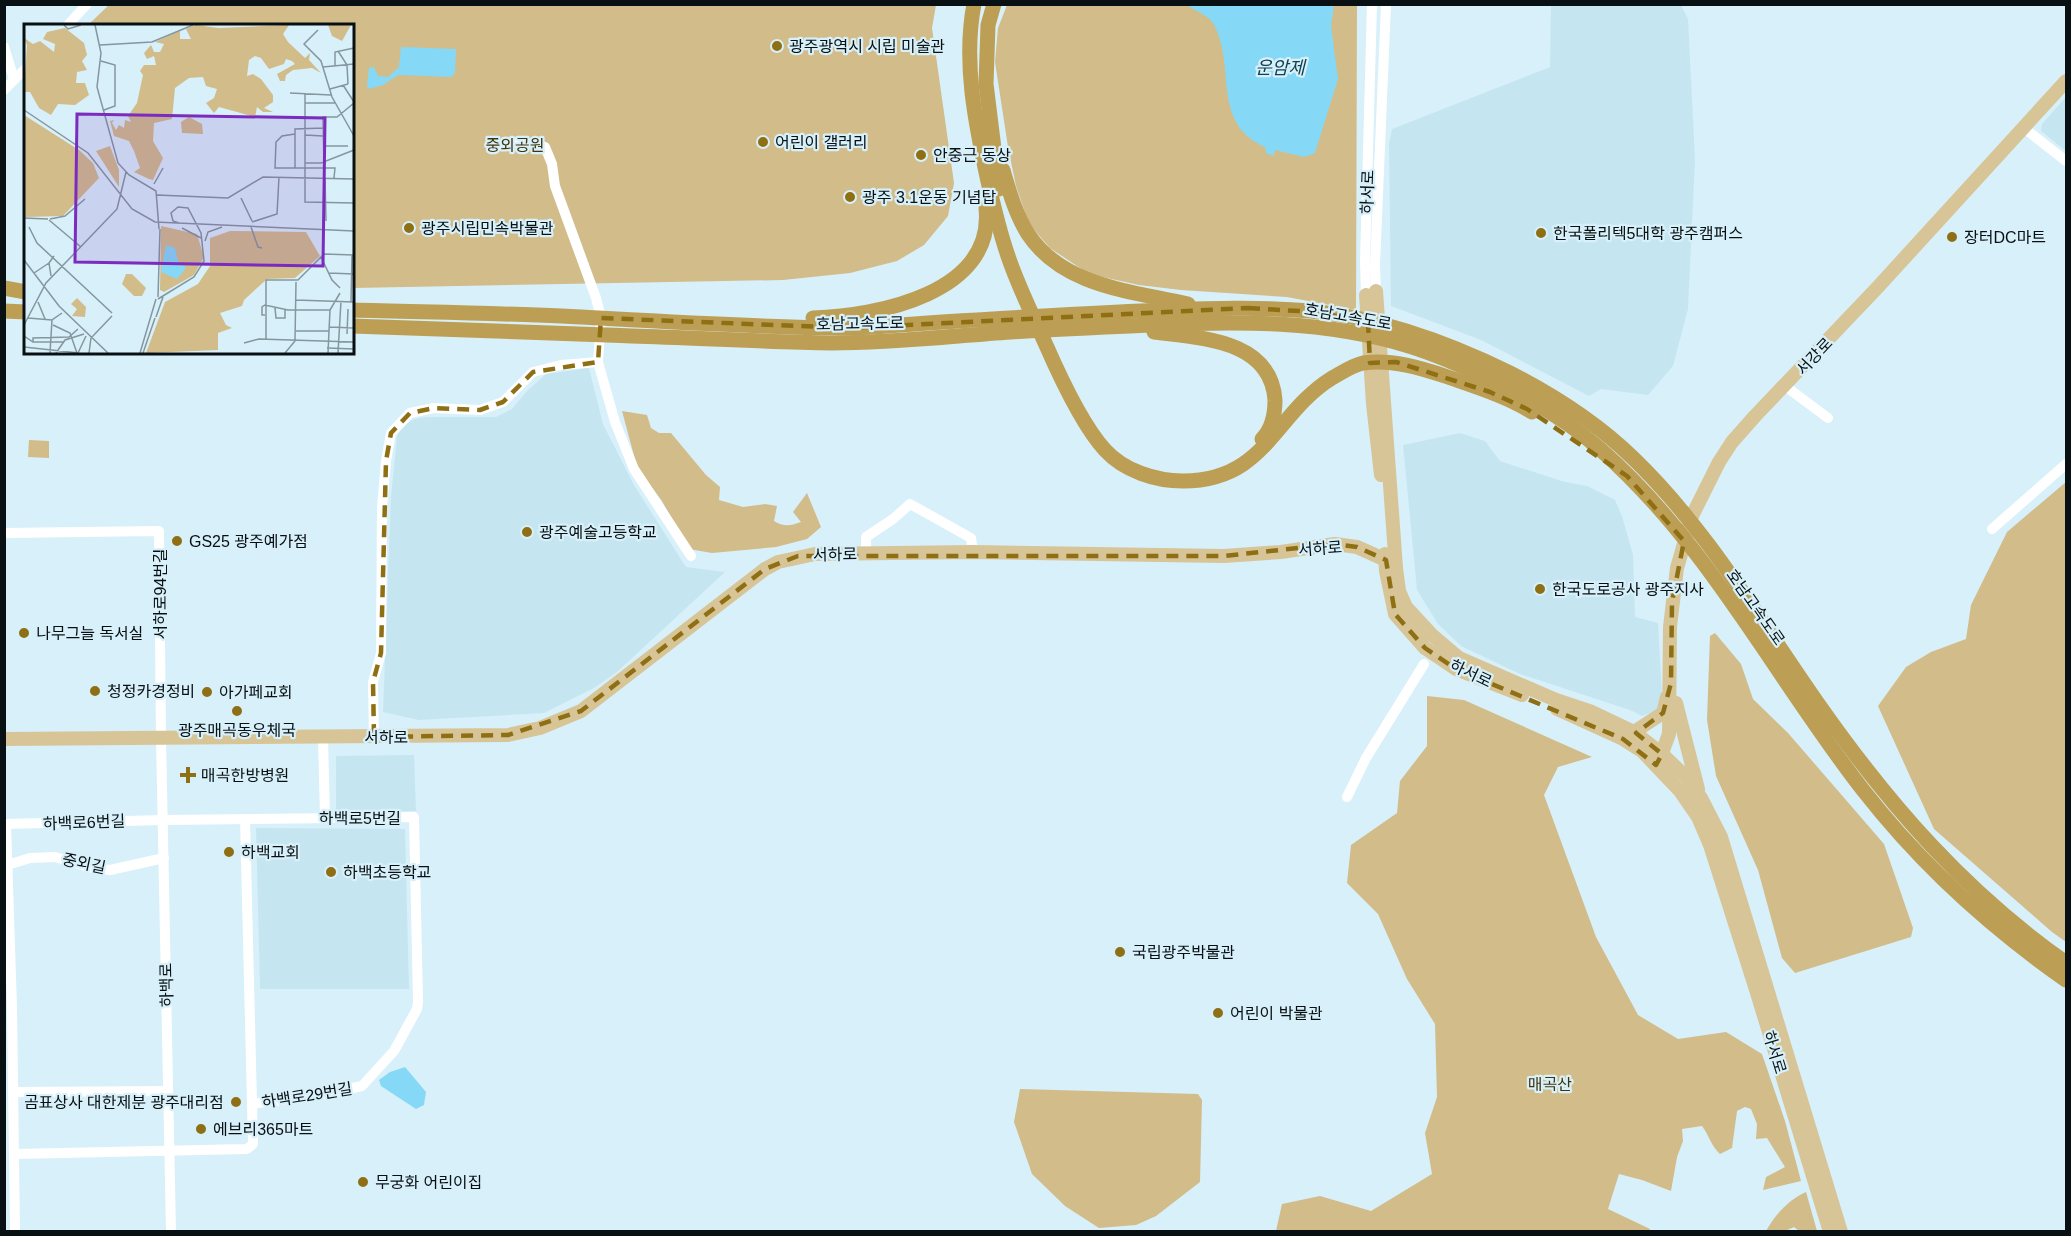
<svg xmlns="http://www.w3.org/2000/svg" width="2071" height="1236" font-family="Helvetica,'Noto Sans KR',sans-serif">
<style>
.built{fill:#c5e6f1}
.green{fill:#d1bc8a}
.water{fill:#85d9f6}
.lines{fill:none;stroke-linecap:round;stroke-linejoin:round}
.minor{stroke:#fff;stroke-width:10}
.major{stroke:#d7c598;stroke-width:14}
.highway{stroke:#bc9f54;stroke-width:15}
.marked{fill:none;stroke:#8e6f13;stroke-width:4.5;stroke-dasharray:12 8;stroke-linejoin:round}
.poi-dot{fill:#8e6f13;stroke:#d8f0f9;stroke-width:2}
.labels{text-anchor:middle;stroke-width:4.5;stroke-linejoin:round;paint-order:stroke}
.poi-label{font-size:16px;fill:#081013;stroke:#d8f0f9;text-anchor:start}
.park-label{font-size:16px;fill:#41330c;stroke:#d8f0f9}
.street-label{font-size:16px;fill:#081013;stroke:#d8f0f9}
.water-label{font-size:18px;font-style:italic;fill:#0f4251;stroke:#d8f0f9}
.inset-road{fill:none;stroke:#85969d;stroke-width:1.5}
.view{fill:#7b2cbf;fill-opacity:0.15;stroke:#7b2cbf;stroke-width:3}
.inset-edge{fill:none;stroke:#081013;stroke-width:3}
</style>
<rect width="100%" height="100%" fill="#d8f0f9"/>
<g class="built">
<path d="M1551 5H1681L1688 19 1695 160 1688 309 1673 366 1648 395 1601 389 1589 396 1481 340 1391 306 1389 144 1392 129 1550 67Z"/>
<path d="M2066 97V151L2041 131 2042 124Z"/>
<path d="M589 368 603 424 634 485 686 567 725 572 617 672 594 688 544 713 419 720 383 712 391 497 397 436 402 427 414 419 426 417H496L512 409 527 391 546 374Z"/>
<path d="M1460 433 1485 441 1500 461 1565 482 1587 486 1615 500 1622 516 1633 555 1635 617 1658 623 1662 697 1659 710 1642 716 1630 710 1520 674 1461 646 1438 624 1417 590 1403 445Z"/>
<path d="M414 755 416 811 336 813V756Z"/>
<path d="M256 828 405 829 409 989H260Z"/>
</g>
<g class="green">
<path d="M110 4 936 5 932 28 954 183 948 216 924 245 897 261 850 273 783 280 353 288 352 26H87Z"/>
<path d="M1007 5H1357L1356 310 1287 297 1181 290 1139 285 1089 274 1050 248 1029 224 1016 186 1008 147 995 62 998 28Z"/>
<path d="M622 411 647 415 651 428 659 433H671L706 475 720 487 719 500 743 507 765 504 777 506 774 521C784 527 790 526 801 522L793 512 807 493 821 527 807 539 776 547 712 553 689 549 662 501 637 467Z"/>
<path d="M29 440 49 441V458L28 457Z"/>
<path d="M2066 482V942L2052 932 1934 829 1878 706 1906 667 1931 652 1966 639 1971 605 2007 532Z"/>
<path d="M1715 633 1741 664 1753 699 1788 733 1884 844 1913 928 1911 937 1795 973 1782 958 1758 870 1716 776 1707 720 1710 636Z"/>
<path d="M1427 696 1464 700 1592 757 1558 767 1544 795 1596 937 1638 1015 1678 1039 1726 1032 1762 1054 1785 1121 1801 1181 1763 1190 1766 1177 1785 1167 1767 1138 1756 1139 1757 1124 1751 1109 1745 1107 1737 1111 1732 1148 1720 1154C1711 1146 1709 1135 1702 1126L1682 1129 1683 1141 1677 1157 1671 1191 1642 1180 1619 1174 1608 1209 1650 1229 1649 1231H1276L1282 1204 1320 1196 1371 1211 1432 1174 1425 1133 1437 1097 1435 1024 1407 979 1378 914 1347 883 1351 845 1397 813 1400 781 1427 746Z"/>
<path d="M1020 1089 1198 1094 1202 1100 1200 1182 1156 1216 1136 1225 1099 1228 1065 1206 1032 1174 1014 1122Z"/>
<path d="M1806 1192 1817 1231H1799L1794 1227 1785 1231H1766C1776 1214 1788 1200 1806 1192Z"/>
</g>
<g class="water">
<path d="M1187 5H1334L1331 26 1338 79 1315 153 1304 157 1275 150 1274 156 1266 153 1265 147C1210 123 1237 65 1213 23 1209 16 1194 10 1187 5Z"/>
<path d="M401 47 456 49 455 73 451 77 398 75 383 85 369 89 367 86 369 68 374 67 378 76 388 77 399 67Z"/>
<path d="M405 1067 426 1092 424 1105 416 1109 381 1086 379 1080 390 1072Z"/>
</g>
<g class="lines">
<g class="minor">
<path d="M67 26 87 4"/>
<path d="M4 47 14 79"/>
<path d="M4 90 26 68"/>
<path d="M2024 128 2066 161"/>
<path d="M508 142 538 144 545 147 552 164 555 186 596 298 601 318 598 362 615 422 634 469 691 556"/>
<path d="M1376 291 1375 265 1386 4"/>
<path d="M1366 295 1365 261 1372 4"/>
<path d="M1785 386 1828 418"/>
<path d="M1992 529 2066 464"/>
<path d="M4 533 159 531 161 739 171 1232"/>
<path d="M866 554V537L893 519 910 504 971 538 973 552"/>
<path d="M323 737 325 818"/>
<path d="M374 737 373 682 381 653 382 508 386 461 391 433 410 413 434 408 480 410 503 402 533 372 561 365 598 362"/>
<path d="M1347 797 1366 758 1424 664"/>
<path d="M4 824 163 820 414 817 418 1002 417 1009 394 1051 362 1086 331 1093 252 1104"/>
<path d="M6 824 12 1007 15 1232"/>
<path d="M4 866 30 858 55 857 92 868 110 870 164 858"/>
<path d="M13 1092 168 1091"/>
<path d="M14 1154 247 1149 253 1144 245 819"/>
</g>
<g class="major">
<path d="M1376 291 1396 568 1399 591 1406 607 1432 635 1459 658 1556 700 1592 712 1634 732 1662 754 1687 778 1701 798 1721 837 1841 1232"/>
<path d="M1366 295 1373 404 1381 475"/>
<path d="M1385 554 1386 571 1395 614 1425 648 1456 669 1522 695"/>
<path d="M1676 703 1698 789"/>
<path d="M1557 709 1623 739 1642 751 1680 791 1698 817 1710 845 1757 993 1830 1232"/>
<path d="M1634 732 1663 713 1667 697"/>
<path d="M4 739 508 735 540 728 581 711 765 569 778 562 815 554 973 552 1224 556 1281 552 1335 544 1357 547 1386 560 1396 568"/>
<path d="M1659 761 1669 734 1670 627 1677 568 1692 516 1719 462 1732 442 1755 416 1877 288 2066 81"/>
</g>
<g class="highway">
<path d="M974 4C963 61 975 121 987 177 993 204 999 230 1008 256 1018 286 1033 316 1046 345 1060 377 1082 425 1105 450 1124 471 1156 481 1183 481 1266 481 1274 414 1332 378 1341 373 1353 365 1363 363 1392 359 1421 368 1448 377 1476 387 1506 396 1532 412"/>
<path d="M994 4 988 25 986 84 999 189"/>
<path d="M1003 170C1009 191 1016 215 1028 234 1063 287 1132 291 1188 304"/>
<path d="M4 288 26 292"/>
<path d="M352 310C422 312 492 313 562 316 655 321 748 327 842 328 875 328 908 324 942 322 1008 318 1075 314 1141 311 1198 309 1254 306 1311 311 1379 318 1449 343 1510 373 1555 396 1597 423 1633 458 1707 529 1760 621 1819 705 1890 806 1965 892 2066 963"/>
<path d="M4 311 26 312"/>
<path d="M813 318C878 316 995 293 986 208"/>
<path d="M352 326C446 329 539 332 632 336 699 338 765 342 832 343 892 343 952 336 1011 332 1058 329 1105 327 1151 325 1237 321 1325 320 1409 346 1438 355 1465 367 1492 380 1531 399 1568 421 1601 450 1709 545 1775 677 1863 790 1920 863 1990 927 2066 980"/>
<path d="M1154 332C1199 338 1271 339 1275 400 1275 414 1272 429 1262 439"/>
</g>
</g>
<path class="marked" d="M1248 308 1315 312 1368 322 1370 363 1396 362 1490 392 1527 409 1627 476 1684 541 1672 602 1671 683 1663 713 1636 733 1662 754 1656 765 1623 739 1456 669 1425 648 1395 614 1386 560 1357 547 1335 544 1224 556H798L765 569 581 711 508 735 374 737 373 682 381 653 386 461 391 433 410 413 434 408 480 410 503 402 533 372 598 362 601 318 848 328Z"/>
<g class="poi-dot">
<circle cx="777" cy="46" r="6"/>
<circle cx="763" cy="142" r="6"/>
<circle cx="921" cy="155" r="6"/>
<circle cx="850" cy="197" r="6"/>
<circle cx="409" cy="228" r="6"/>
<circle cx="1541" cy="233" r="6"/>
<circle cx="1952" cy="237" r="6"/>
<circle cx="527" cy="532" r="6"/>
<circle cx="177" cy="541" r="6"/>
<circle cx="1540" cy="589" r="6"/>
<circle cx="24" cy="633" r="6"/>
<circle cx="95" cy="691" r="6"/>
<circle cx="207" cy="692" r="6"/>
<circle cx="237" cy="711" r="6"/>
<path d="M185 766h6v6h6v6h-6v6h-6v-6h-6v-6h6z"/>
<circle cx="229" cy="852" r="6"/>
<circle cx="331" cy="872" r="6"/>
<circle cx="1120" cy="952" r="6"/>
<circle cx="1218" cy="1013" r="6"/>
<circle cx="236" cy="1102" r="6"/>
<circle cx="201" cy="1129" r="6"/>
<circle cx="363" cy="1182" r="6"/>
</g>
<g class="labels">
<g class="poi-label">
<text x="789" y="52">광주광역시 시립 미술관</text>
<text x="775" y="148">어린이 갤러리</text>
<text x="933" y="161">안중근 동상</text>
<text x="862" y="203">광주 3.1운동 기념탑</text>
<text x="421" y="234">광주시립민속박물관</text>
<text x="1553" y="239">한국폴리텍5대학 광주캠퍼스</text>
<text x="1964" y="243">장터DC마트</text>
<text x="539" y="538">광주예술고등학교</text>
<text x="189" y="547">GS25 광주예가점</text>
<text x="1552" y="595">한국도로공사 광주지사</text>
<text x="36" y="639">나무그늘 독서실</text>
<text x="107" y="697">청정카경정비</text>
<text x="219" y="698">아가페교회</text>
<text x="237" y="736" text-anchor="middle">광주매곡동우체국</text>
<text x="201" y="781">매곡한방병원</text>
<text x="241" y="858">하백교회</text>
<text x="343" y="878">하백초등학교</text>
<text x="1132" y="958">국립광주박물관</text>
<text x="1230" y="1019">어린이 박물관</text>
<text x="224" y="1108" text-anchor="end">곰표상사 대한제분 광주대리점</text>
<text x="213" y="1135">에브리365마트</text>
<text x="375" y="1188">무궁화 어린이집</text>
</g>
<g class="park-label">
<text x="515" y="151">중외공원</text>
<text x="1550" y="1090">매곡산</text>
</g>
<g class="street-label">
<text transform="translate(1367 192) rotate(-88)" y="6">하서로</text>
<text transform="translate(1348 316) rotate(10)" y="6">호남고속도로</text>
<text transform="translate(860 323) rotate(-1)" y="6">호남고속도로</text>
<text transform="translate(1814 356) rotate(-47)" y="6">서강로</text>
<text transform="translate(1320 548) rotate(-4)" y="6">서하로</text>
<text transform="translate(835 554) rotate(-1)" y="6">서하로</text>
<text transform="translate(160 594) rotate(-90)" y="6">서하로94번길</text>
<text transform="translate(1756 607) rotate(55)" y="6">호남고속도로</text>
<text transform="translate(1471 673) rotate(25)" y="6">하서로</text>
<text x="386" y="743">서하로</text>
<text x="360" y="824">하백로5번길</text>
<text transform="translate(84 822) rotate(-2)" y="6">하백로6번길</text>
<text transform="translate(84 863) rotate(12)" y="6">중외길</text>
<text transform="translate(166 985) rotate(-91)" y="6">하백로</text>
<text transform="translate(1775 1052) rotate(73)" y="6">하서로</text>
<text transform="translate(307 1095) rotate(-9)" y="6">하백로29번길</text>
</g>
<g class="water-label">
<text x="1280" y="74">운암제</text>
</g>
</g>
<g transform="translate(24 24)">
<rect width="330" height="330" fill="#d8f0f9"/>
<path d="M172 1 194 4 265 1 259 10 264 18 281 34 286 29 285 36 297 49 288 44 269 46 262 51 261 57H256L253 50 271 40 268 37 262 35 260 40 245 45 237 34 231 32 225 36 223 52 229 50 237 55 249 71V78L240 84 249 88H239L233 83 231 93 195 83 190 89 182 79 190 74 193 65 182 62 179 53 165 54 151 64 148 95 130 99 129 117 139 134 129 156 125 155 110 148 116 144 110 127 105 117 90 112 86 97 90 96 88 99 92 106 95 101 100 104 101 96 107 98 104 92 113 79 119 51 116 47 120 41H132L130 32 123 35 120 29 127 21 130 28H136L140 20 131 18 156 7V15H167L162 5ZM304 1H327L318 17 308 12ZM41 4 60 19 63 31 58 37 63 46 53 48 52 59H61L65 71 51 81 34 80 27 91 15 84 6 68H0L3 21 0 14 9 20 16 17 30 28 31 20 19 15 23 8ZM0 91 55 126 69 139 75 154 39 192 0 193ZM165 93 178 100 179 110 158 109 157 98ZM86 122 95 146V163L72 127ZM137 202 173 210 180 233 170 251 140 268 136 266ZM206 207 282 208 296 232 271 254 243 255 220 276 218 282 196 289 202 301 208 304 194 309V326L122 329 141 278 174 260 186 242V214ZM102 250H108L122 264 118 272H110L98 260ZM53 274 62 283 61 293 48 292 53 285 47 280Z" fill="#d1bc8a"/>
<path d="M142 221 151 224 154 237 162 244 153 255 137 248Z" fill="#85d9f6"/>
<path class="inset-road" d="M40 1 44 5 57 1M71 1 77 29 73 63 94 139 105 151 132 167 135 205M294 6 280 20 297 37 308 73 330 112M76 21 128 18 169 1M314 27 323 41 324 60M77 37 91 41V82L80 86M311 42V28L330 24M299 43 330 40M319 61 330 78M306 65 324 60M266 69 307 71M281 69V178L330 179M281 79H311M0 86 64 129 108 185 131 198 330 207M271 110 258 112 252 118 251 144H311L310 154M281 111 299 112M299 122H324M281 139H297L330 126M271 144V105L299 104M300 144 299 93H313L330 79M301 154 302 197M130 160 139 144M133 171 204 174 239 153 330 155M217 174 228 197M0 194 24 195M26 195 41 192 61 175M25 196 57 223M228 198 253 190 255 153M5 203 13 219 88 289M227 203 234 223 238 224M158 204 177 214M181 217 184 208 198 203M297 233 308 256 316 264M0 236 35 282 84 329M10 249 25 239M305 249 330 250M27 252 25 239 30 232M274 256 300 230 330 231M134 273 136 205M134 275 170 253 180 237 177 209 164 184 154 183 147 189 149 197 155 199M272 276 330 278M14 278 21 295M327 278 328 231M251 284 252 294H261V286M306 286 316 269M241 291H238V283L241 281 264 286H306L305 307H272M132 293 139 273M4 294 28 296M0 301 22 259 93 185 102 148M29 301 46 309 53 329M305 303 330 304M323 310 324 285M0 312 9 318H39M242 315V256H274M9 318V314L45 313 54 305M220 319 235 315 330 318M0 323 55 329M303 324 330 325M26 329 28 296 38 289M32 329 41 316 60 310M54 329 62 312M65 329 67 314 88 292M116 329 132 275M119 329 131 294M261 329 271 317 272 258M304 329 305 307M314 329 317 277"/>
<path class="view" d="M53 90 301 94 299 242 51 238Z"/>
<rect width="330" height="330" class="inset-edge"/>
</g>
<rect width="2071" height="1236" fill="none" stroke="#081013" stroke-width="12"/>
</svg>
